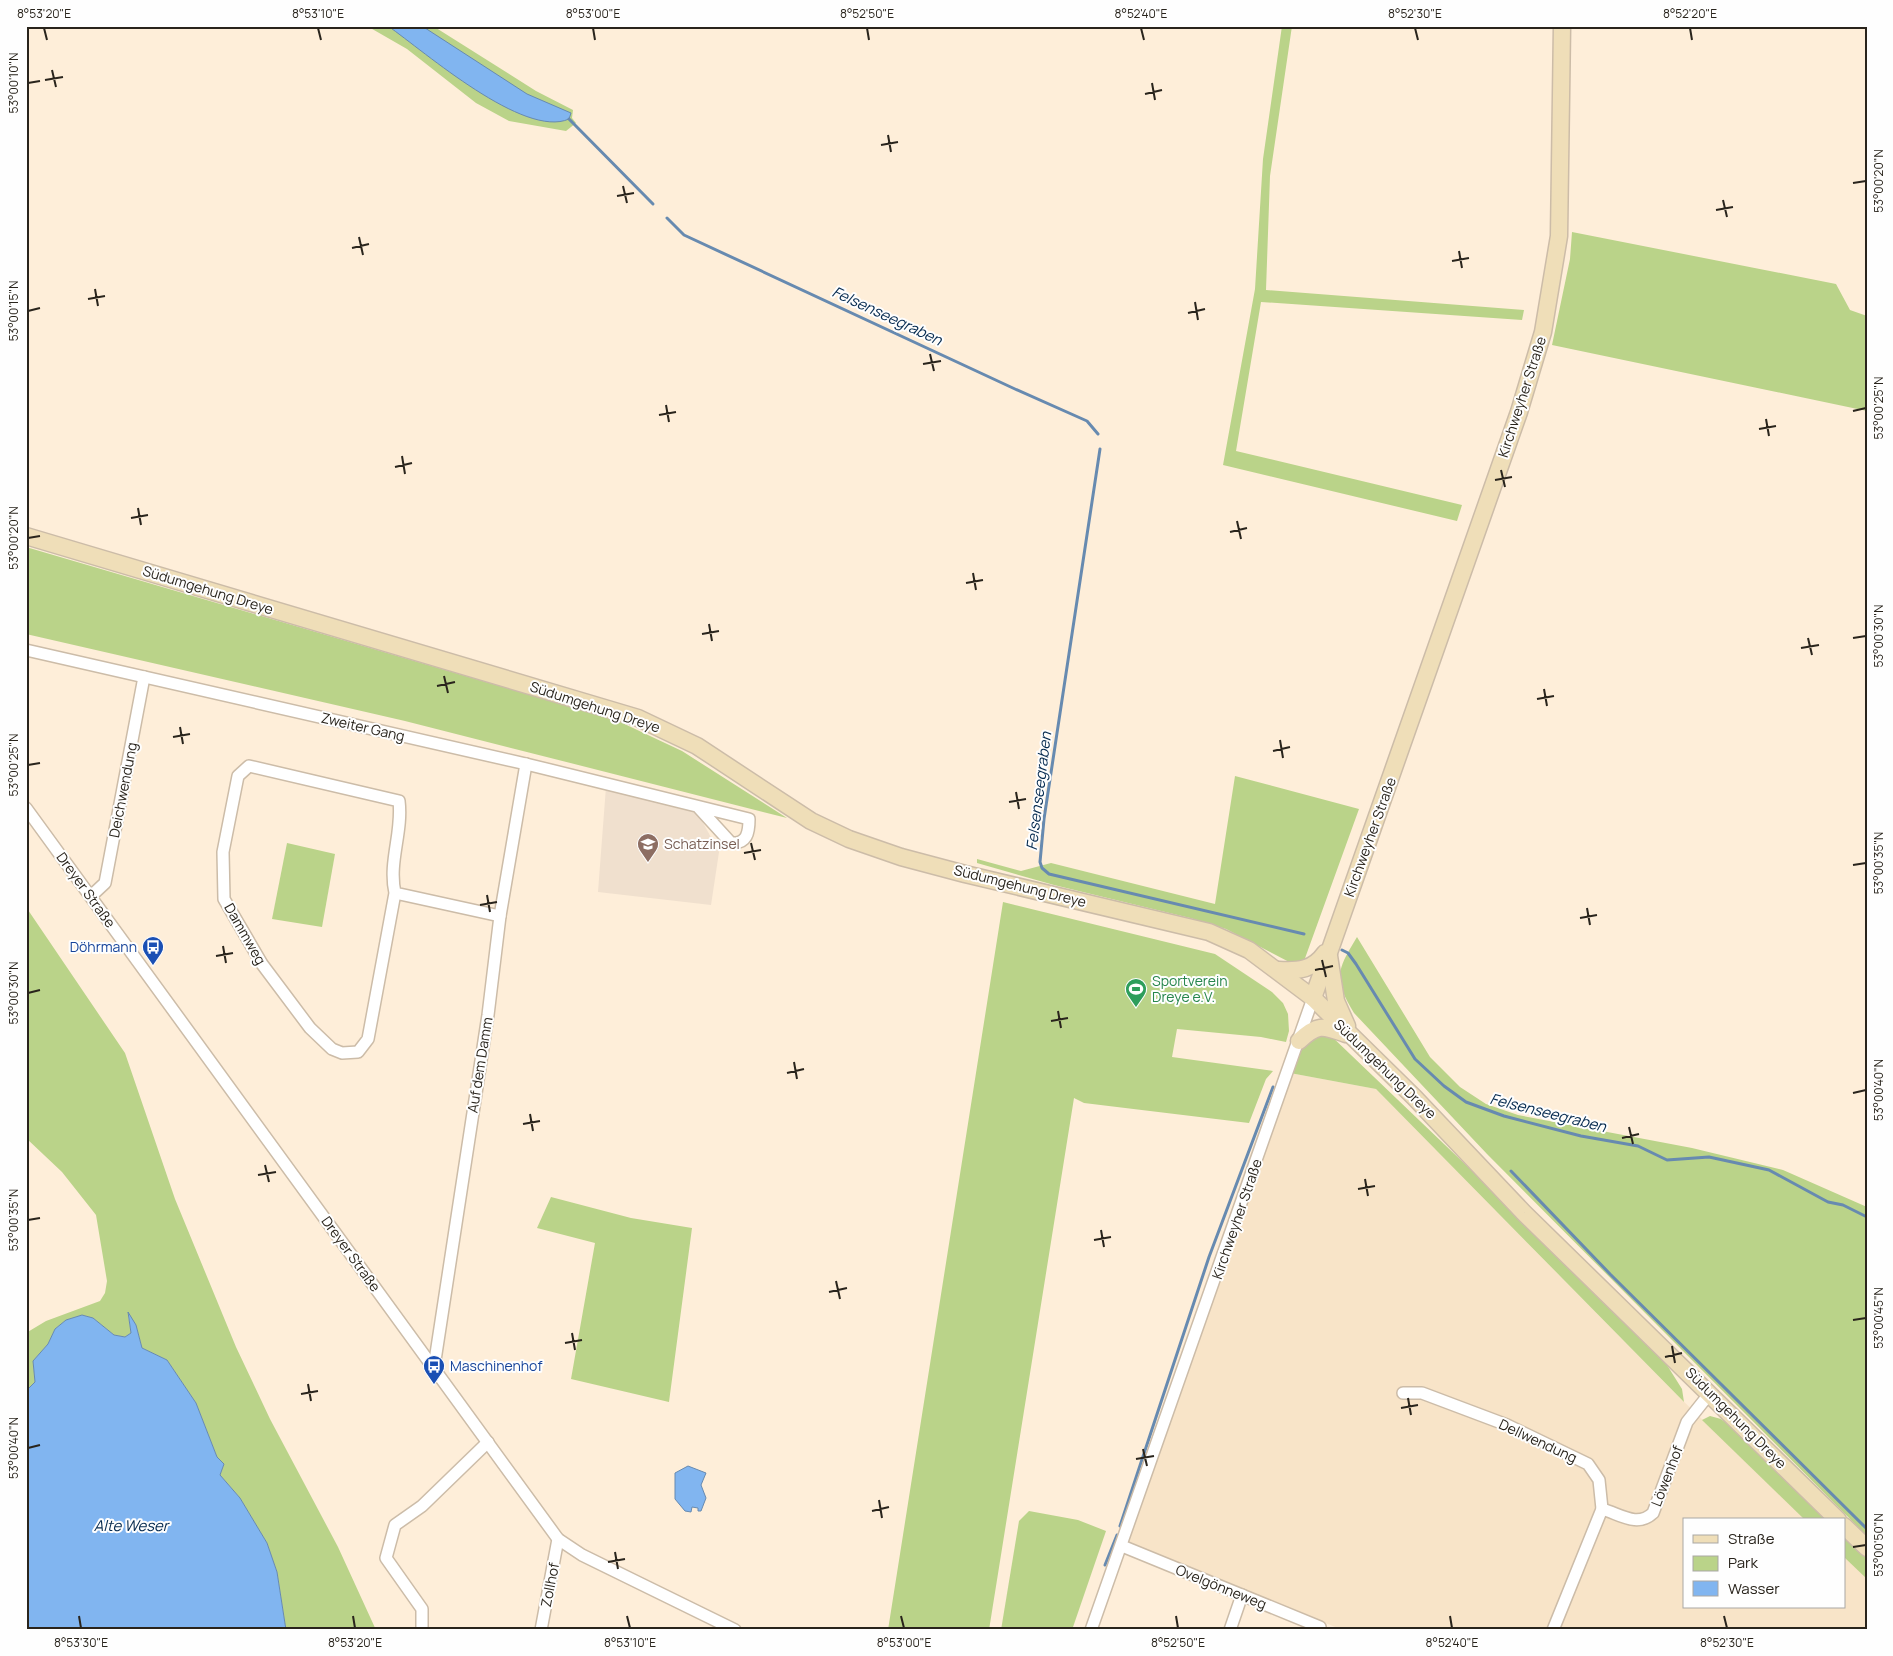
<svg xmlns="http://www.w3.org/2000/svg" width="1893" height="1656" font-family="Manrope,sans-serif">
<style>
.built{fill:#f8e4c8}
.education{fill:#f0e0ce}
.green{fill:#bad389}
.water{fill:#81b5f0;stroke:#678ab0}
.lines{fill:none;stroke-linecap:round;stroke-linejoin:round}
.stream{stroke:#678ab0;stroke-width:3}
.minor-casing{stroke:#ccbca8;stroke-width:14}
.secondary-casing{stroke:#ccbca8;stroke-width:19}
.minor{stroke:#fff;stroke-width:11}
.secondary{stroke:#efdeb8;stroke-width:16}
.ticks{fill:none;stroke:#29241c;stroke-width:2}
.labels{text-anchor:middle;stroke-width:4;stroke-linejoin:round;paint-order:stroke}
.street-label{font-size:14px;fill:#29241c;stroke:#fefefe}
.education-label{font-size:14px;fill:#785e54;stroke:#fefefe;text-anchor:start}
.transit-label{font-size:14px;fill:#164399;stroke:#fefefe;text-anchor:end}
.leisure-label{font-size:14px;fill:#27864d;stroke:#fefefe;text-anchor:start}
.water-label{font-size:15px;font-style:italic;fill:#04294e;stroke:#fefefe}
.neatline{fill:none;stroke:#29241c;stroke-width:2}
.ticks-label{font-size:12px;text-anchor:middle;fill:#29241c}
</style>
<rect width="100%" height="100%" fill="#feeed9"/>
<path class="built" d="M1290 1073 1376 1089 1679 1397 1807 1520H1684V1607H1844V1555L1867 1577V1630H1343L1125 1544Z"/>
<path class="education" d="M606 787 696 810 719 852 711 905 598 892Z"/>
<g class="green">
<path d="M367 26H433L536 91 573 110 572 118 576 123 566 131 509 121 476 103 407 49Z"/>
<path d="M1282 26H1292L1270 176 1266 290 1524 310 1522 320 1261 302 1236 451 1462 505 1457 521 1223 465 1255 289 1263 159Z"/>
<path d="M1572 232 1836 284 1850 310 1867 316V411L1552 345 1570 259Z"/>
<path d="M26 547 616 720 682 751 787 818 405 721 26 634Z"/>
<path d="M1235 776 1359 809 1304 961 1293 964 1226 929 1190 918 1054 885 977 863V859L1021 871 1051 863 1215 904Z"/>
<path d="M287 843 335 854 322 927 272 919Z"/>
<path d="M1003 902 1215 954 1272 992 1283 1003 1288 1014 1289 1031 1286 1042 1261 1037 1177 1029 1172 1057 1273 1071 1266 1079 1249 1123 1084 1103 1074 1098 989 1630H888Z"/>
<path d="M26 907 125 1053 175 1199 236 1347 270 1419 338 1547 376 1630H286L277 1572 267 1543 240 1498 220 1475 224 1464 217 1457 196 1403 167 1360 142 1348 136 1325 128 1314 131 1333 125 1337 114 1335 93 1318 82 1315 66 1320 55 1329 48 1344 33 1361 35 1382 26 1391V1333L46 1321 100 1301 105 1293 107 1281 96 1215 62 1172 26 1138Z"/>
<path d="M1357 937 1430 1057 1460 1087 1486 1104 1518 1115 1692 1148 1783 1170 1867 1207V1536L1487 1154 1354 1013C1333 978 1337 970 1357 937Z"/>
<path d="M1327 1032 1655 1346 1682 1389 1684 1402 1376 1089 1290 1073 1305 1043Z"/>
<path d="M551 1197 631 1218 692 1228 669 1402 571 1379 595 1243 537 1228Z"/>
<path d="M1710 1416 1721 1419 1735 1430 1827 1520H1805L1702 1420Z"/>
<path d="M1029 1511 1078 1520 1106 1531 1072 1630H1001L1019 1521Z"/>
<path d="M1844 1536 1867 1559V1579L1844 1557Z"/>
</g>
<g class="water">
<path d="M388 26H422L527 94 571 113 569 119C524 139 425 52 388 26Z"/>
<path d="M128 1312 136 1325 142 1348 167 1360 196 1403 217 1457 224 1464 220 1475 240 1498 267 1543 277 1572 286 1630H26V1391L35 1382 33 1361 48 1344 55 1329 66 1320 82 1315 93 1318 114 1335 125 1337 131 1333Z"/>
<path d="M688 1466 706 1473 701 1485 706 1498 701 1511H698V1508L692 1507 691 1512 685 1511 675 1499V1473Z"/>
</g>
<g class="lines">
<g class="stream">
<path d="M569 119 653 204"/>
<path d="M667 218 684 235 1015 389 1087 421 1098 434"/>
<path d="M1100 449 1044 819 1040 862 1042 868 1049 874 1304 934"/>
<path d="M1342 950 1348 953 1356 964 1415 1059 1444 1086 1466 1102 1504 1116 1581 1136 1638 1146 1667 1160 1709 1157 1769 1170 1828 1202 1843 1205 1867 1217"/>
<path d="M1511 1171 1610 1274 1867 1529"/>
<path d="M1120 1526 1209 1257 1273 1087"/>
<path d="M1105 1565 1117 1535"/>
</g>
<g class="minor-casing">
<g id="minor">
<path d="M26 650 526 764 749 819C749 833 747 844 731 843L699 808"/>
<path d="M26 808 558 1539 582 1555 735 1630"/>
<path d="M395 893C388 862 403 832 399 801L249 766 238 776 223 852 224 899 262 964 310 1028 332 1049 342 1053 358 1052 368 1039 395 893 500 916"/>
<path d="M91 896 105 883 144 677"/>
<path d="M434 1367 488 1015 500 916 526 764"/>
<path d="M1403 1393H1422L1507 1425 1588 1464 1599 1480 1602 1509 1553 1630"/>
<path d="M1602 1509C1620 1514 1637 1528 1653 1513L1687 1422 1710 1393"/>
<path d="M1122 1546 1320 1627 1319 1630"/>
<path d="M422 1630V1609L386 1558 395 1525 422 1506 488 1442"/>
<path d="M541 1630 558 1539"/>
<path d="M1091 1630 1313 998"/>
<path d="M1230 1630 1242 1595"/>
</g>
</g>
<g class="secondary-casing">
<g id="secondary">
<path d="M26 536 638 718 697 746 811 821 849 839 901 857 965 874 1209 932 1249 950 1313 998 1414 1097 1524 1213 1838 1520"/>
<path d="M1329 956 1336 1001 1347 1026"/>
<path d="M1279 970C1299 971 1313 970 1325 953"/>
<path d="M1313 998 1519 412 1543 332 1559 236 1562 26"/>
<path d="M1299 1041C1318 1023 1323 1026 1346 1034"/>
<path d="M1844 1526 1867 1548"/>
</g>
</g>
<use href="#minor" class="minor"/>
<use href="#secondary" class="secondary"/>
</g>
<path class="ticks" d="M44 28 47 40M318 28 321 40M593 28 595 40M867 28 869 40M1141 28 1144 40M1415 28 1418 40M1690 28 1692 40M52 70 56 87M45 80 63 77M28 83 40 81M1152 83 1155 100M1145 94 1162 90M888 135 891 152M881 145 898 142M1853 183 1866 181M623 186 627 203M617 196 634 193M1723 200 1727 217M1716 210 1733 207M359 237 363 255M352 248 369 244M1459 251 1462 268M1452 261 1469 258M95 289 98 306M88 299 105 296M1195 302 1198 320M28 311 40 308M1188 313 1205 309M930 354 934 371M923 364 941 361M666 405 669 422M1853 411 1866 408M659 415 676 412M1766 419 1769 436M1759 429 1776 426M402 456 405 474M395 467 412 463M1501 470 1505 487M1495 480 1512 477M138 508 141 525M131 518 148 515M1237 521 1241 539M1230 532 1247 528M28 538 40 536M973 573 976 590M966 583 983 580M709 624 712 641M702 634 719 631M1808 638 1812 655M1853 638 1866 636M1801 648 1819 645M444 676 448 693M437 686 455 682M1544 689 1547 706M1537 699 1554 696M180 727 183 744M173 737 190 734M1280 740 1283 758M1273 751 1290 747M28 765 40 763M1016 792 1019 809M1009 802 1026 799M751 843 755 860M744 853 761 850M1853 865 1866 863M487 895 490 912M480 905 497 902M1587 908 1590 925M1580 918 1597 915M223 946 226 963M216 956 233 953M1322 960 1326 977M1315 970 1333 966M28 993 40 990M1058 1011 1061 1028M1051 1021 1068 1018M794 1062 797 1079M787 1073 804 1069M1853 1093 1866 1090M530 1114 533 1131M523 1124 540 1121M1629 1127 1633 1144M1622 1138 1639 1134M265 1165 269 1182M258 1175 276 1172M1365 1179 1368 1196M1358 1189 1375 1186M28 1220 40 1218M1101 1230 1104 1247M1094 1240 1111 1237M836 1281 840 1299M829 1292 847 1288M1853 1320 1866 1318M572 1333 575 1350M565 1343 582 1340M1672 1346 1675 1363M1665 1357 1682 1353M308 1384 311 1401M301 1394 318 1391M1408 1398 1411 1415M1401 1408 1418 1405M28 1448 40 1445M1143 1449 1147 1466M1136 1459 1154 1456M879 1500 882 1518M872 1511 889 1507M1853 1547 1866 1545M615 1552 618 1569M608 1562 625 1559M79 1616 81 1628M353 1616 355 1628M627 1616 630 1628M901 1616 904 1628M1176 1616 1178 1628M1450 1616 1452 1628M1724 1616 1727 1628"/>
<defs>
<g id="school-pin" transform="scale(1.125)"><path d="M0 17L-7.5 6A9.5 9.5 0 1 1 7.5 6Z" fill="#8d6e63" stroke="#fefefe"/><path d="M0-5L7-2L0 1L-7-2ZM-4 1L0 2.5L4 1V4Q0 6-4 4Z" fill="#fff"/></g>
<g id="bus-pin" transform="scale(1.125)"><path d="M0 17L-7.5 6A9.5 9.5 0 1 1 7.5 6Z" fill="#1a4fb4" stroke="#fefefe"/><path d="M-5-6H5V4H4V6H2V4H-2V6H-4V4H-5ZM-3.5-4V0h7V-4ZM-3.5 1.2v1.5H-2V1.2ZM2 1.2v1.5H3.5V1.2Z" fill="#fff"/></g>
<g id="stadium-pin" transform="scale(1.125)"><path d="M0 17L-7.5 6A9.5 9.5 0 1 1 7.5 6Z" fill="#2e9e5b" stroke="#fefefe"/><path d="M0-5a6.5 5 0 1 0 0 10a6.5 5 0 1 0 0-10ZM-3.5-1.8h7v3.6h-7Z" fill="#fff"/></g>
</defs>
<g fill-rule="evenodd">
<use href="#school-pin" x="648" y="844"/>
<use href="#bus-pin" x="153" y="947"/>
<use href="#stadium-pin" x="1136" y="989"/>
<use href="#bus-pin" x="434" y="1366"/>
</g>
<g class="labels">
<g class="street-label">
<text transform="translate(1522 397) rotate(-72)" y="5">Kirchweyher Straße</text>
<text transform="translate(208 590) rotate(17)" y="5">Südumgehung Dreye</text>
<text transform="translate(595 707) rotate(18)" y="5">Südumgehung Dreye</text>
<text transform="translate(363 727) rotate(13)" y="5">Zweiter Gang</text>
<text transform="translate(123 790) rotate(-79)" y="5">Deichwendung</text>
<text transform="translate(1370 837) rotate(-70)" y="5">Kirchweyher Straße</text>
<text transform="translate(1020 886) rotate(14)" y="5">Südumgehung Dreye</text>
<text transform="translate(86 890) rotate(54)" y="5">Dreyer Straße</text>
<text transform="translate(245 934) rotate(60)" y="5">Dammweg</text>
<text transform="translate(480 1065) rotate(-81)" y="5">Auf dem Damm</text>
<text transform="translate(1385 1069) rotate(44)" y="5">Südumgehung Dreye</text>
<text transform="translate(1237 1219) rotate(-71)" y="5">Kirchweyher Straße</text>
<text transform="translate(351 1254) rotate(54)" y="5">Dreyer Straße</text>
<text transform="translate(1736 1418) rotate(45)" y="5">Südumgehung Dreye</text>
<text transform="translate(1538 1441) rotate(25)" y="5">Dellwendung</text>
<text transform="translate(1667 1476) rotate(-69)" y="5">Löwenhof</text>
<text transform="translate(550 1585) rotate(-79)" y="5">Zollhof</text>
<text transform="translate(1221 1587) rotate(22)" y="5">Ovelgönneweg</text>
</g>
<g class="education-label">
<text x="664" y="849">Schatzinsel</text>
</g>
<g class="transit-label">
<text x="137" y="952">Döhrmann</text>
<text x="450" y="1371" text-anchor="start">Maschinenhof</text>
</g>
<g class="leisure-label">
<text x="1152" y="986">Sportverein<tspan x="1152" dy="16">Dreye e.V.</tspan></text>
</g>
<g class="water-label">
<text transform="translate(887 316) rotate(25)" y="5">Felsenseegraben</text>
<text transform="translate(1039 791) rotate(-83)" y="5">Felsenseegraben</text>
<text transform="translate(1548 1113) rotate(14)" y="5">Felsenseegraben</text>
<text x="131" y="1531">Alte Weser</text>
</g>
</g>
<rect width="1893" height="1656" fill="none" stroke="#fefefe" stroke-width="55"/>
<rect x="1683" y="1518" width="162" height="90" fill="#fefefe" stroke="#a9a7a4"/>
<rect x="1693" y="1535" width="25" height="8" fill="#efdeb8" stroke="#a9a7a4"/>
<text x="1728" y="1544" font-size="15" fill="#29241c">Straße</text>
<rect x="1693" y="1556" width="25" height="15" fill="#bad389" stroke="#a9a7a4"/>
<text x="1728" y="1568" font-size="15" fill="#29241c">Park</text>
<rect x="1693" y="1581" width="25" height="15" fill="#81b5f0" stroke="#a9a7a4"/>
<text x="1728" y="1594" font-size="15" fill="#29241c">Wasser</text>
<rect x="28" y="28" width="1838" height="1600" class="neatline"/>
<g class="ticks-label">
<text x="44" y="18">8°53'20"E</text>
<text x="318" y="18">8°53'10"E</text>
<text x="593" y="18">8°53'00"E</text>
<text x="867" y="18">8°52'50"E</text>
<text x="1141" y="18">8°52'40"E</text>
<text x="1415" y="18">8°52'30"E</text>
<text x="1690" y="18">8°52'20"E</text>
<text transform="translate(14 83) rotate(-90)" y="4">53°00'10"N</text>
<text transform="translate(1879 181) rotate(-90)" y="4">53°00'20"N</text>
<text transform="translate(14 311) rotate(-90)" y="4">53°00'15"N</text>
<text transform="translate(1879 408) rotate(-90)" y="4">53°00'25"N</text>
<text transform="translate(14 538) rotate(-90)" y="4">53°00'20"N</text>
<text transform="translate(1879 636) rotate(-90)" y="4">53°00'30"N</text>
<text transform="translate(14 765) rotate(-90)" y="4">53°00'25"N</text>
<text transform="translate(1879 863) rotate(-90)" y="4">53°00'35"N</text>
<text transform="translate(14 993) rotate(-90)" y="4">53°00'30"N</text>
<text transform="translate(1879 1090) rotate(-90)" y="4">53°00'40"N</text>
<text transform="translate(14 1220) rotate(-90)" y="4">53°00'35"N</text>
<text transform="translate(1879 1318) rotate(-90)" y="4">53°00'45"N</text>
<text transform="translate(14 1448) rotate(-90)" y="4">53°00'40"N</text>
<text transform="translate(1879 1545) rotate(-90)" y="4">53°00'50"N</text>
<text x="81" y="1647">8°53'30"E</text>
<text x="355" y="1647">8°53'20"E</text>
<text x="630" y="1647">8°53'10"E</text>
<text x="904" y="1647">8°53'00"E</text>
<text x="1178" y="1647">8°52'50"E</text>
<text x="1452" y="1647">8°52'40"E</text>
<text x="1727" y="1647">8°52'30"E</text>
</g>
</svg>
